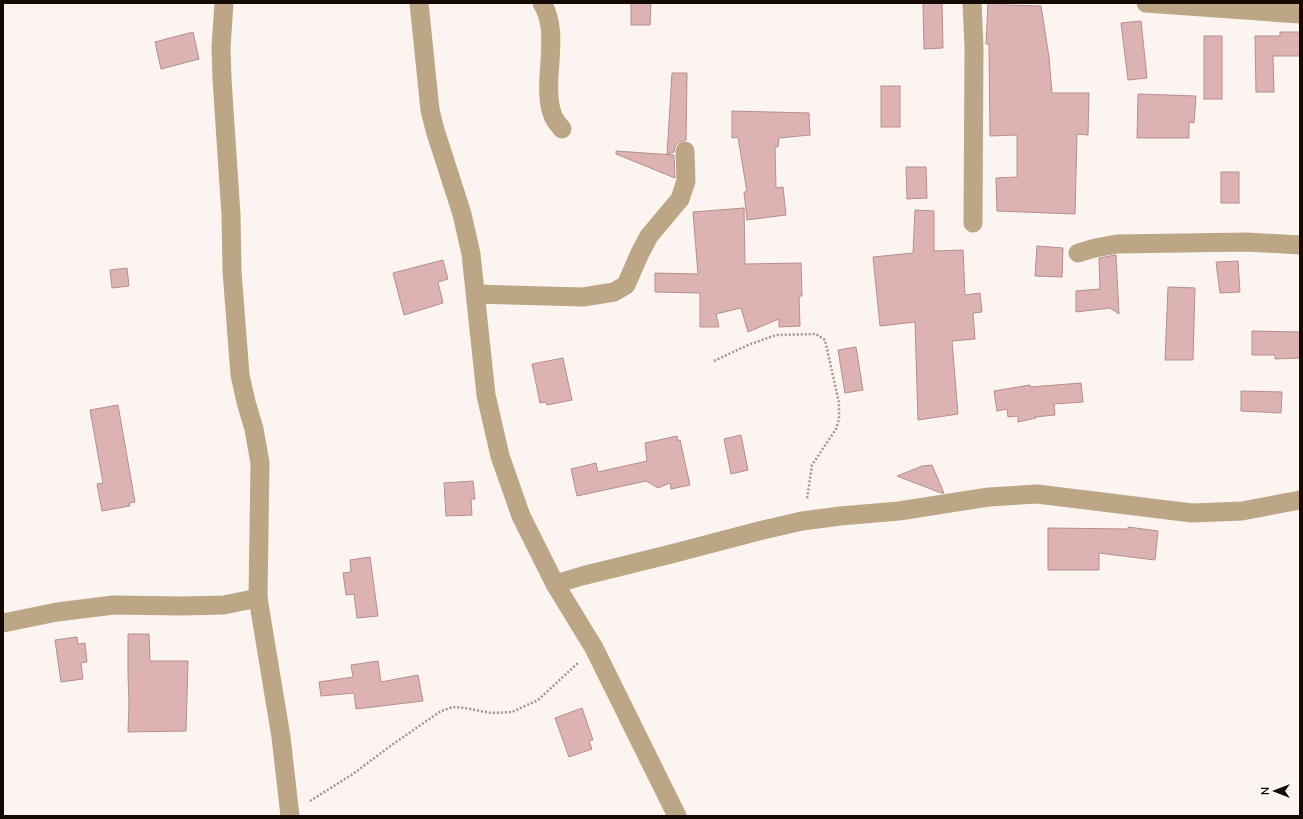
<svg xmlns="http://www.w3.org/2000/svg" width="1303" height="819" font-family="Lato,sans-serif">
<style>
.building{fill:#ddb2b3;stroke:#b78e8f}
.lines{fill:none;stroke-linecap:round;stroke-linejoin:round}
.path{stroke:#a19794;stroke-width:2.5;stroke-dasharray:2 2;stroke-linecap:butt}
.minor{stroke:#bca686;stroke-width:19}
</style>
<rect width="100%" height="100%" fill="#fcf4f1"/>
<g class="building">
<path d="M631 3H651L650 25H631Z"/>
<path d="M923 3H942L943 48 924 49Z"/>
<path d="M988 3H1005V5L1041 6 1049 57 1052 93H1089L1088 135 1077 134 1075 214 997 211 996 178 1017 177V135L990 136 989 44H986Z"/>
<path d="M1141 21 1147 78 1128 80 1121 23Z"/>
<path d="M193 32 199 59 161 69 155 42Z"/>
<path d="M1280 32H1300V56H1273L1274 92H1256L1255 36H1280Z"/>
<rect x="1204" y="36" width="18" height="63"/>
<path d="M672 73H687L686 140 679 142 675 146 674 152 667 154Z"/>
<rect x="881" y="86" width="19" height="41"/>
<path d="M1138 94 1196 96 1194 123 1189 122V138H1137Z"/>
<path d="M732 111 809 113 810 135 779 138 778 147H775L776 188 783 187 786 215 747 220 744 192H747L738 137 732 138Z"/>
<path d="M616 151 674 155 675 178 616 154Z"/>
<path d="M906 167H926L927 198 907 199Z"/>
<rect x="1221" y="172" width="18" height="31"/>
<path d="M744 208 745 264 801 263 802 296H799L800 326 779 327V319L748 332 741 308 716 314 719 327H700V293L655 292V273L698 274 693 212Z"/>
<path d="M915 210 934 211V251L963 250 965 295 980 293 982 312 973 313 975 339 952 341 958 414 918 420 915 322 880 326 873 257 913 253Z"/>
<path d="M1037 246 1063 248 1062 277 1035 276Z"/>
<path d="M1116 255 1119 314 1110 308 1076 312V291L1100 289 1099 258Z"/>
<path d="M443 260 448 279 438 282 443 303 404 315 393 273Z"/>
<path d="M1238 261 1240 292 1220 293 1216 262Z"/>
<path d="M127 268 129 286 112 288 110 270Z"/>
<path d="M1168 287 1195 288 1193 360H1165Z"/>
<path d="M1252 331 1300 332V358L1275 359V355H1252Z"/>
<path d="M856 347 863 390 845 393 838 350Z"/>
<path d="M563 358 572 400 547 405 546 402 540 403 532 364Z"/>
<path d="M1081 383 1083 402 1054 404 1055 415 1035 417 1036 418 1018 422V416L1008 417 1007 409 997 411 994 391 1030 385V387Z"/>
<path d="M1241 391 1282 392 1281 413 1241 411Z"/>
<path d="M118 405 135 502 129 503 130 506 102 511 97 484 103 483 90 410Z"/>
<path d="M741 435 748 470 731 474 724 439Z"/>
<path d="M677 436 678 441 680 440 690 485 671 489 670 483 658 488 646 481 577 496 571 469 596 463 598 472 647 461 645 443Z"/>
<path d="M932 465 944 493H941L897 476 922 466Z"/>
<path d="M473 481 475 499H471L472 515 446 516 444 483Z"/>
<path d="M1128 527 1158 531 1155 560 1099 553V570H1048V528L1128 529Z"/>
<path d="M370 557 378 616 357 618 354 594 346 595 343 573 351 572 350 560Z"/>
<path d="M128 634H149L150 661H188L186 731 128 732 129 703 128 675Z"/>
<path d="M77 637 78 644 85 643 87 662 81 663 83 679 61 682 55 640Z"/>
<path d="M378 661 381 682 418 675 423 701 356 709 354 693 321 696 319 682 353 677 351 665Z"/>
<path d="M582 708 593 740 589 741 592 749 569 757 555 718Z"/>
</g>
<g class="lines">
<g class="path">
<path d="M714 361 748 345 776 335 816 334 825 340 839 403V419L836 429 812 465 807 499"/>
<path d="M310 801 353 774 393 744 441 711 453 707 465 708 491 713 512 712 538 700 579 662"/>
</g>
<g class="minor">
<path d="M224 3 221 47 222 79 231 215 232 271 240 375 246 402 254 429 260 463 258 598 281 737 290 816"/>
<path d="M419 3 430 110 435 130 462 214 471 254 486 395 500 456 521 516 555 584 594 648 677 816"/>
<path d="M542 3C562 35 540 83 553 116 555 121 559 125 562 129"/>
<path d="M972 3 974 47 973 223"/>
<path d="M1146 3 1300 14"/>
<path d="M1078 253 1095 248 1117 244 1247 242 1300 245"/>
<path d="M476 294 583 297 614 292 626 285 640 253 649 236 680 199 686 181 685 151"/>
<path d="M555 584 582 576 671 554 763 530 802 521 840 516 899 511 989 497 1037 494 1192 513 1242 511 1300 500"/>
<path d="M3 623 57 612 114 605 183 606 224 605 258 598"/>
</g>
</g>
<rect width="1303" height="819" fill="none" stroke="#150904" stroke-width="8"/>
<g transform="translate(1275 791) rotate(270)" stroke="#ffffff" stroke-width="3" paint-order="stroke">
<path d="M0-3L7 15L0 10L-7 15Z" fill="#150904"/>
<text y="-6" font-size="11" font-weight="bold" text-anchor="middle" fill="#150904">N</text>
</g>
</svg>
